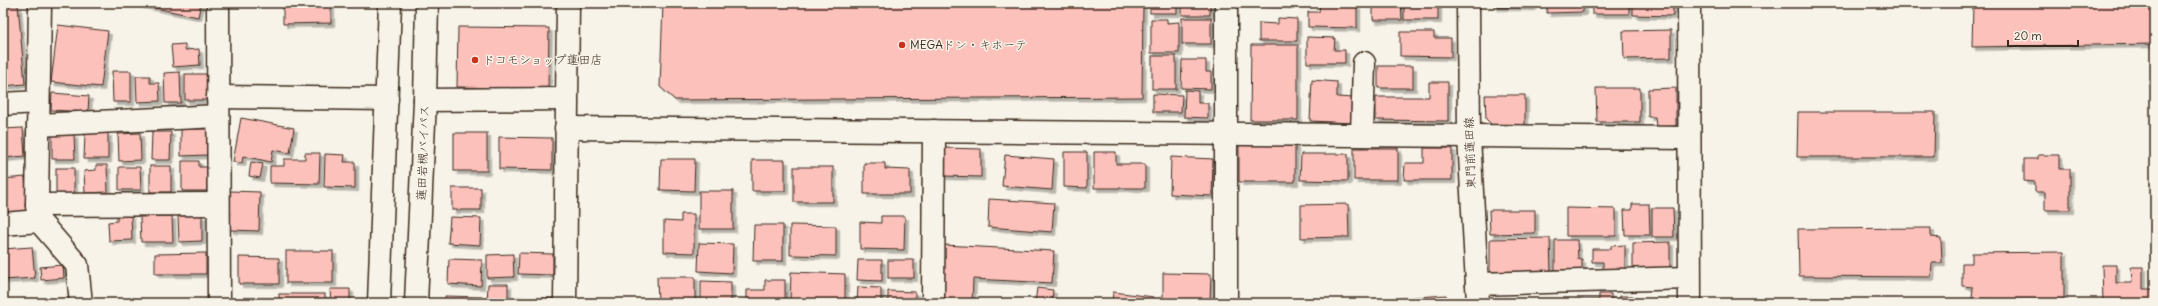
<svg xmlns="http://www.w3.org/2000/svg" width="2158" height="306" font-family="Delius,'Klee One',sans-serif">
<style>
.building{fill:#fdc1bc;stroke:#3b2a1e;filter:url(#shadow)}
.lines{fill:none;stroke-linecap:round;stroke-linejoin:round}
.minor-casing{stroke:#3b2a1e;stroke-width:25}
.secondary-casing{stroke:#3b2a1e;stroke-width:25}
.trunk-casing{stroke:#3b2a1e;stroke-width:25}
.minor{stroke:#f7f3e8;stroke-width:22}
.secondary{stroke:#f7f3e8;stroke-width:22}
.trunk{stroke:#f7f3e8;stroke-width:22}
.poi-dot{fill:#c8321e;stroke:#f7f3e8;stroke-width:1.5}
.labels{text-anchor:middle;stroke-width:3;stroke-linejoin:round;paint-order:stroke}
.poi-label{font-size:12px;fill:#3b2a1e;stroke:#f7f3e8;text-anchor:start}
.street-label{font-size:12px;fill:#3b2a1e;stroke:#f7f3e8}
</style>
<defs>
<filter id="shadow"><feDropShadow dx="3.5" dy="3.5" stdDeviation="0" flood-color="#0004"/></filter>
</defs>
<rect width="100%" height="100%" fill="#f7f3e8"/>
<filter id="ink" filterUnits="userSpaceOnUse"><feTurbulence type="fractalNoise" baseFrequency=".025" numOctaves="2"/><feDisplacementMap in="SourceGraphic" scale="8" xChannelSelector="R" yChannelSelector="G"/><feConvolveMatrix kernelMatrix="1 2 1 2 8 2 1 2 1" color-interpolation-filters="sRGB"/></filter>
<g filter="url(#ink)">
<g class="building">
<path d="M132 3H201L198 17Z"/>
<path d="M283 3H331V23L283 24Z"/>
<path d="M663 3H1143L1142 97 675 100 660 87Z"/>
<rect x="1150" y="3" width="27" height="10"/>
<rect x="1182" y="3" width="28" height="12"/>
<path d="M1264 3H1288V5L1264 4Z"/>
<path d="M1320 3H1348V6H1357V28L1308 27V12H1319Z"/>
<path d="M1373 3H1401L1402 20H1373Z"/>
<rect x="1404" y="3" width="34" height="17"/>
<path d="M1495 3H1533L1532 7H1494Z"/>
<path d="M1547 3H1583V12L1547 13Z"/>
<rect x="1592" y="3" width="37" height="11"/>
<path d="M1633 3H1673V16L1633 15Z"/>
<path d="M1973 3H2155L2154 44 1972 47Z"/>
<path d="M18 5 25 84 3 86V6Z"/>
<rect x="1182" y="18" width="29" height="26"/>
<path d="M1278 18 1297 19V41H1259V23L1278 24Z"/>
<path d="M1151 19H1167V23L1179 22V53H1151Z"/>
<path d="M58 25 108 31 101 87 51 82Z"/>
<path d="M458 27 549 28 548 89 457 87Z"/>
<path d="M1671 30V58L1624 59 1623 31Z"/>
<path d="M1400 32H1434V38H1451V57L1400 56Z"/>
<path d="M1307 37 1335 38 1334 50H1345V63H1307Z"/>
<path d="M185 44V50L199 49 200 65 173 67 171 45Z"/>
<path d="M1251 45H1298V120H1250Z"/>
<rect x="1152" y="56" width="24" height="33"/>
<path d="M1182 60H1206V72H1211V89L1181 88Z"/>
<rect x="1378" y="66" width="35" height="22"/>
<path d="M112 71H131V102H113Z"/>
<path d="M180 72 181 103H165L164 73Z"/>
<rect x="185" y="74" width="23" height="26"/>
<path d="M136 76H150V83H159L160 101 137 102Z"/>
<path d="M1312 80 1337 82V97L1354 98 1353 123 1310 121Z"/>
<path d="M1429 82H1448V121L1376 120V97H1429Z"/>
<path d="M1596 88H1640V122H1597Z"/>
<path d="M1676 88V126L1656 127 1655 117H1648V89Z"/>
<path d="M1185 90 1198 91V103H1208V118L1184 117Z"/>
<path d="M52 93 89 96 88 112 51 110Z"/>
<path d="M1153 94 1182 95 1181 112H1153Z"/>
<path d="M1485 95H1525V125H1492L1486 119Z"/>
<path d="M1798 112H1935L1934 157H1797Z"/>
<path d="M241 118 294 128 290 153 273 150 271 162 243 156 242 163 233 162Z"/>
<path d="M23 128 25 156 3 158V129Z"/>
<path d="M181 129H208V155L181 156Z"/>
<path d="M152 132H171L170 160H151Z"/>
<path d="M85 133H108V159H84Z"/>
<path d="M140 133 141 160 119 161 118 134Z"/>
<rect x="454" y="133" width="33" height="38"/>
<path d="M52 134H74L75 159H52Z"/>
<path d="M499 137 552 138V170L499 169Z"/>
<path d="M1295 143V182H1239V144Z"/>
<path d="M944 148 981 149V177L943 176Z"/>
<rect x="1354" y="148" width="44" height="32"/>
<path d="M1424 148H1452V180H1404L1405 163H1424Z"/>
<path d="M1064 152H1087V188L1064 187Z"/>
<path d="M1094 152H1116V164H1145V188H1094Z"/>
<path d="M305 153H320L319 184 270 183V166H284V159H305Z"/>
<path d="M325 154 345 155 344 162H355V188L324 187Z"/>
<path d="M1301 154H1348V181L1300 180Z"/>
<path d="M1005 155 1054 159 1052 190 1002 186Z"/>
<path d="M2038 155H2059V169H2070V210H2045V192H2035V182L2024 181V159H2038Z"/>
<path d="M1171 157 1213 159 1212 196 1170 194Z"/>
<path d="M661 159H695L694 191 660 190Z"/>
<rect x="752" y="160" width="33" height="31"/>
<path d="M182 161H199V167H207V191H182Z"/>
<path d="M251 162 263 164 260 178 249 176Z"/>
<path d="M864 163H885V169L910 170V194H864Z"/>
<path d="M96 165H107L108 192 85 193 84 171 96 170Z"/>
<rect x="150" y="166" width="21" height="26"/>
<path d="M119 167H140L141 190H119Z"/>
<rect x="794" y="167" width="39" height="35"/>
<rect x="56" y="168" width="18" height="26"/>
<path d="M25 177 27 211 3 213V179Z"/>
<rect x="452" y="188" width="29" height="22"/>
<path d="M230 191 260 192 259 231 230 230Z"/>
<rect x="699" y="191" width="34" height="38"/>
<path d="M989 199 1054 203 1052 232 988 227Z"/>
<path d="M1348 204 1349 237 1301 238V205Z"/>
<path d="M1632 204H1649L1650 235H1625L1624 210H1632Z"/>
<path d="M1566 208 1616 209V236H1566Z"/>
<path d="M1652 208H1673L1674 237H1652Z"/>
<path d="M1489 210H1535V233L1490 234Z"/>
<path d="M681 214H694V253L664 252V221L681 222Z"/>
<path d="M131 215 132 240 109 241 108 222 117 221V216Z"/>
<path d="M202 215V241L179 242 178 216Z"/>
<path d="M172 216 173 242H141L140 217Z"/>
<path d="M881 216H905L904 250 860 249V222L881 223Z"/>
<path d="M450 217 481 218 480 245 448 243Z"/>
<path d="M754 225H783V261H753Z"/>
<path d="M790 225 836 226V256L790 255Z"/>
<path d="M1931 228V237L1941 238 1942 263H1932L1931 277 1799 276 1798 229Z"/>
<path d="M1550 238 1551 272 1490 273V239Z"/>
<path d="M1555 240H1577L1578 259H1582V270H1555Z"/>
<path d="M1670 242V268L1633 269V243Z"/>
<path d="M699 243 733 244 732 273 698 271Z"/>
<path d="M944 245 1054 251 1052 283 973 279 972 303 941 302Z"/>
<path d="M1625 245V269H1603V262H1592V249H1611V246Z"/>
<path d="M32 247 35 278 3 280V249Z"/>
<rect x="286" y="251" width="47" height="32"/>
<path d="M2064 252V300L1972 299 1973 287 1962 286V263H1972V253Z"/>
<path d="M206 253V274H155V254Z"/>
<path d="M519 253 553 254V275L518 274Z"/>
<path d="M513 254 514 277 487 278V255Z"/>
<path d="M239 257 279 258V284H239Z"/>
<path d="M449 259 482 260 481 286 448 284Z"/>
<path d="M858 260H882V281L857 280Z"/>
<rect x="888" y="260" width="26" height="18"/>
<path d="M63 265 64 278 41 280 40 267Z"/>
<path d="M2102 265H2116V283H2132L2131 267H2143V289H2155V303H2103Z"/>
<path d="M791 272 845 274V303H790Z"/>
<path d="M1163 273 1211 274 1210 301 1163 299Z"/>
<path d="M657 277H695V303H658Z"/>
<path d="M765 280H785V303H747V290H765Z"/>
<path d="M701 281 731 282V303H701Z"/>
<path d="M488 284H508V303H487Z"/>
<path d="M858 287 881 288V303H857Z"/>
<path d="M1037 288 1053 290 1052 303H1035Z"/>
<path d="M330 289H350V303H331Z"/>
<path d="M888 291 915 292V303H888Z"/>
<path d="M1113 292 1154 297V303H1112Z"/>
<rect x="279" y="294" width="46" height="9"/>
<path d="M1599 294H1611V303H1576L1575 300H1599Z"/>
<path d="M1446 295 1447 303H1361V301Z"/>
<path d="M445 296 482 297V303H445Z"/>
<path d="M1620 296H1633V302L1670 303H1620Z"/>
<path d="M517 297 556 299 555 303H517Z"/>
<rect x="236" y="298" width="38" height="5"/>
<path d="M64 299V303H30V302Z"/>
<rect x="1498" y="302" width="31" height="1"/>
</g>
<g class="lines">
<g class="minor-casing">
<g id="minor">
<path d="M40 3 37 205 39 221 77 265 81 303"/>
<path d="M218 3 219 303"/>
<path d="M1689 3 1690 303"/>
<path d="M218 97 387 99"/>
<path d="M425 100 566 99"/>
<path d="M3 104 38 102"/>
<path d="M38 125 218 116"/>
<path d="M566 128 1689 138"/>
<path d="M1362 135 1364 63"/>
<path d="M37 205 218 204"/>
<path d="M3 224 39 221"/>
<path d="M1477 284 1689 278"/>
<path d="M565 303 568 3"/>
<path d="M933 303 934 131"/>
<path d="M1226 303V3"/>
</g>
</g>
<g class="secondary-casing">
<path id="secondary" d="M1468 3 1469 137 1478 303"/>
</g>
<g class="trunk-casing">
<g id="trunk">
<path d="M379 303 390 3"/>
<path d="M416 303 425 100 427 3"/>
</g>
</g>
<use href="#minor" class="minor"/>
<use href="#secondary" class="secondary"/>
<use href="#trunk" class="trunk"/>
</g>
</g>
<g class="poi-dot">
<circle cx="902" cy="45" r="4"/>
<circle cx="475" cy="60" r="4"/>
</g>
<g class="labels">
<g class="poi-label">
<text x="910" y="49">MEGAドン・キホーテ</text>
<text x="483" y="64">ドコモショップ蓮田店</text>
</g>
<g class="street-label">
<text transform="translate(423 153) rotate(-88)" y="4">蓮田岩槻バイパス</text>
<text transform="translate(1470 153) rotate(-92)" y="4">東門前蓮田線</text>
</g>
</g>
<rect width="2158" height="306" fill="none" stroke="#f7f3e8" stroke-width="16"/>
<rect x="8" y="8" width="2142" height="290" fill="none" stroke="#3b2a1e" stroke-width="1.5" filter="url(#ink)"/>
<path d="M2008 40v6h70v-6" fill="none" stroke="#3b2a1e" stroke-width="2"/>
<text x="2014" y="40" font-size="12" fill="#3b2a1e" stroke="#f7f3e8" stroke-width="3" paint-order="stroke">20 m</text>
</svg>
